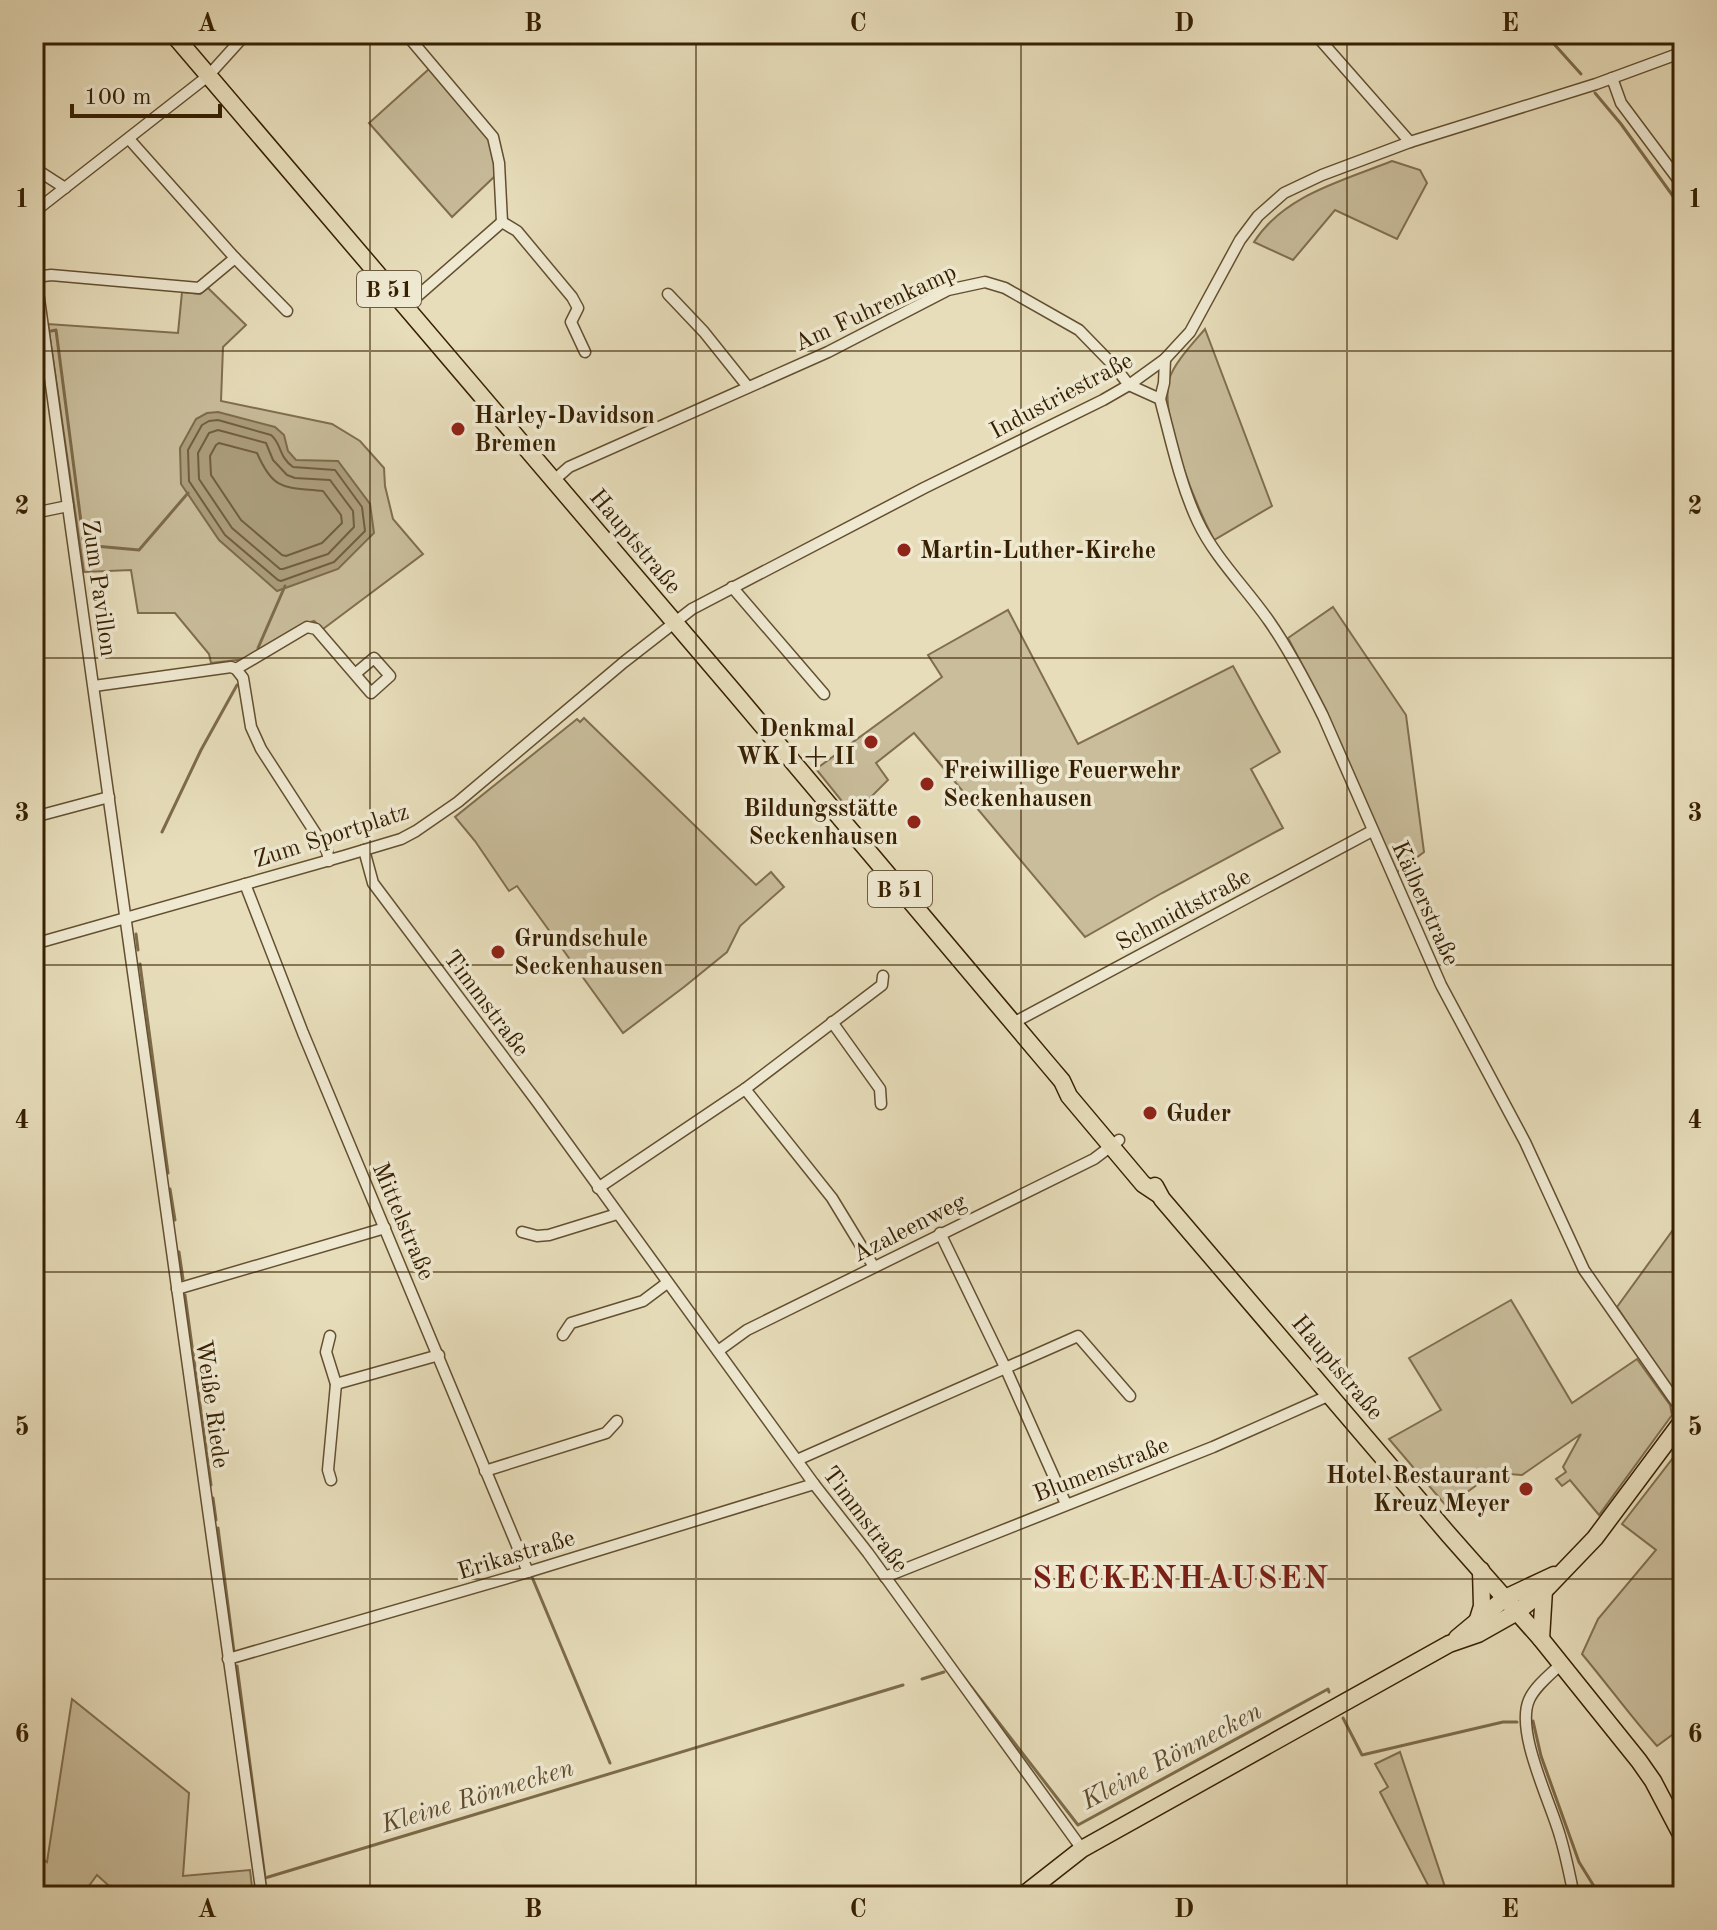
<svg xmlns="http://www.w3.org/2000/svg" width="1717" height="1930" font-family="'Old Standard TT',serif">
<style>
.green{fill:#c9bd9b;stroke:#806e4e;stroke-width:2}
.water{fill:#ab9d7b;stroke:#7d6b4a;stroke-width:2}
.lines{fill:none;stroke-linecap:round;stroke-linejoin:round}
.shore{stroke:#715e3e;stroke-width:2}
.stream{stroke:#7d6b4a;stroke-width:3}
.minor-casing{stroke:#634f2f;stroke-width:13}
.primary-casing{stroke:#372001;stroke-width:19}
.minor{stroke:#efe9d2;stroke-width:10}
.primary{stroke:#e7ddba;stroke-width:16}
.grid{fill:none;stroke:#372001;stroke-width:2;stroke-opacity:0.55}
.poi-dot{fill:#8f2418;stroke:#efe9d2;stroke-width:3}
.labels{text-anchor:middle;stroke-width:7;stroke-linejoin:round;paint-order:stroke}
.shield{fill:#efe9d2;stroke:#6e5c40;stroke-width:2}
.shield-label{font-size:22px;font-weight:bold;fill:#372001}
.street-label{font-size:24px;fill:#372001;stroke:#efe9d2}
.poi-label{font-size:24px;font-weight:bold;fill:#372001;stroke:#efe9d2;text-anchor:start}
.water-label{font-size:26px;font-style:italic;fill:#604c2c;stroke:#efe9d2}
.district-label{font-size:32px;font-weight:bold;letter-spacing:2px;fill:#7a1f14;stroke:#efe9d2}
.neatline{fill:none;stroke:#372001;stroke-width:3}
.grid-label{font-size:26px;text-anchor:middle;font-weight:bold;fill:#372001}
</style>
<rect width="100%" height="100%" fill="#e7ddba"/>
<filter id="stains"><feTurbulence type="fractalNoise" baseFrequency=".0025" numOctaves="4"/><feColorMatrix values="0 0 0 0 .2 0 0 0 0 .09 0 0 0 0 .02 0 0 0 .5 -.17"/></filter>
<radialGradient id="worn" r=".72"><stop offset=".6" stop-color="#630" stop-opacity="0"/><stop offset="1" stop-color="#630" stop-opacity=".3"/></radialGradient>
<g class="green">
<path d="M429 69 491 141 495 159V176L452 217 369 123Z"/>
<path d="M1392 161 1420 170 1427 183 1397 239 1335 210 1293 260 1254 242C1284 195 1342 181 1392 161Z"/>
<path d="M208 288 246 325 223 347 221 401 332 424 360 441 384 468 385 486 393 519 423 554 323 629 314 621 299 626 246 659 211 663 209 654 175 613H138L131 570 84 572 48 324 178 333 182 292 200 294Z"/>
<path d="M1205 329 1272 506 1214 540C1195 503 1160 420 1169 380 1173 364 1194 342 1205 329Z"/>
<path d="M1333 607 1406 715 1424 852 1396 873 1364 802 1326 710 1288 638Z"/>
<path d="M1008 610 1078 744 1233 666 1280 752 1251 769 1283 828 1162 893 1085 937 914 733 876 763 888 780 853 815 816 769 942 677 928 655Z"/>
<path d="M584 718 756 885 771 872 784 887 740 926 727 952 684 987 623 1033 517 886 509 891 475 841 455 817 577 719 580 722Z"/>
<path d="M1683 1216V1400L1677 1396 1617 1307Z"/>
<path d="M1511 1300 1572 1403 1637 1359 1670 1405 1672 1415 1599 1515 1570 1480 1562 1486 1556 1479 1566 1472 1563 1467 1581 1434 1522 1475 1493 1473 1447 1507 1389 1439 1441 1410 1409 1358Z"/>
<path d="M1683 1445V1727L1657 1746C1631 1717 1608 1685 1582 1654L1598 1619 1656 1550 1622 1524Z"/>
<path d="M72 1699 189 1793 183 1876 250 1870 253 1896H120L97 1875 86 1890 87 1896H34V1854L47 1862Z"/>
<path d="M1400 1752 1448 1896H1442L1438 1886 1430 1889 1380 1792 1388 1787 1375 1764Z"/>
</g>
<path class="water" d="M218 412 275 427 284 435 288 451 296 460 338 461 370 504 374 533 338 569 277 591 219 540 181 484 180 448 196 419 207 413Z"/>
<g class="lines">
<g class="shore">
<path d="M218 420 271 435C282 444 278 456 293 467L335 470 362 507 365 531 334 562 281 581 278 580 225 535 189 481 188 450 202 425 209 421Z"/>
<path d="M218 430 266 443 273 460 287 475 295 478 330 480 353 511 354 527 328 554 283 569H280L232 528 199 479 198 453 209 433Z"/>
<path d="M219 443 257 453C274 492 285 487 323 491L341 515 342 523 322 543 286 556 282 555 241 520 211 475 210 456 216 445Z"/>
</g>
<g class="stream">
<path d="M1545 34 1581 74"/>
<path d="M1595 93 1621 124 1683 210"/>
<path d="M51 331 56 330 84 545 139 550 188 493"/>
<path d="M258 648 285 586"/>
<path d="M162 832 201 750 237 685"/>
<path d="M136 934 138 950"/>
<path d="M140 964 168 1173"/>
<path d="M170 1189 175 1220"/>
<path d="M179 1252 183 1279"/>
<path d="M185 1295 211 1485"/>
<path d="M213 1498 216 1520"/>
<path d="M218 1528 234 1652"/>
<path d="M532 1577 610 1763"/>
<path d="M237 1666 265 1878 903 1685"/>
<path d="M962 1675 1078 1825 1328 1689 1329 1692"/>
<path d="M922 1679 944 1672"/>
<path d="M1343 1718 1362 1755 1503 1722H1517"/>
<path d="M1533 1721 1541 1756 1579 1862 1600 1896"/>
</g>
<g class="minor-casing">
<g id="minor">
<path d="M406 34 493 137 499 163 502 222"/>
<path d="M1315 34 1410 142"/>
<path d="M1612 78 1621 103 1683 186"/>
<path d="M129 139 235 258 287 311"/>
<path d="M34 168 65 188"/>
<path d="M34 212 208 76 246 34"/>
<path d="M502 222 517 231 572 297 578 308 571 322 585 352"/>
<path d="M34 263 262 1896"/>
<path d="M36 277 51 275 199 288 235 258"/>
<path d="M668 294 704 332 748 387"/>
<path d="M405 307 502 222"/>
<path d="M1160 399 1164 383 1165 359"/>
<path d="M553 481 569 467 828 352 948 290 985 282 1005 288 1079 330 1115 367 1129 385 1160 399C1171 440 1180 484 1198 522 1215 558 1246 588 1269 621 1290 651 1307 684 1323 716L1441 985 1525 1142 1584 1270 1683 1412"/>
<path d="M34 513 68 506"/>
<path d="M732 587 824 694"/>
<path d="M236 669 307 627 316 629 371 693 390 676 374 658 355 674"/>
<path d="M94 686 231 667 236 669 243 678 251 727 261 749 327 851 329 861"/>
<path d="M34 817 109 797"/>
<path d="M364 850 373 883 538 1103 814 1484 868 1553 1082 1849"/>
<path d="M245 884 303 1033 528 1572"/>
<path d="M34 944 344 856 401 839 416 831 458 802 624 662 692 609 924 488 1103 400 1129 385 1165 359 1190 332 1240 240 1258 216 1284 193 1322 175 1410 142 1596 84 1683 52"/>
<path d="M832 1022 880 1089 881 1104"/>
<path d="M1013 1023 1372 831"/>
<path d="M745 1089 832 1198 874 1267"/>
<path d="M598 1188 745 1089 882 985 883 976"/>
<path d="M522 1232 537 1236 549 1235 617 1214"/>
<path d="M940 1233 1005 1367 1066 1504"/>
<path d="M177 1289 385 1228"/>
<path d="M563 1335 571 1323 643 1301 667 1283"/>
<path d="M330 1336 326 1352 336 1384 439 1355"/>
<path d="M718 1351 747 1330 1094 1159 1119 1140"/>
<path d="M797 1460 1078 1336 1130 1396"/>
<path d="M485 1471 606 1433 617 1421"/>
<path d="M331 1480 328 1470 336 1384"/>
<path d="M885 1577 1213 1447 1330 1395"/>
<path d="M228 1659 528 1572 814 1484"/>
<path d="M1562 1663C1551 1674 1535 1686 1529 1700 1515 1732 1551 1803 1560 1836 1566 1856 1570 1876 1574 1896"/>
</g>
</g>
<g class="primary-casing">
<g id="primary">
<path d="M173 34 734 692 1051 1068 1062 1081 1069 1096 1143 1184 1158 1194"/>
<path d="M1155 1186 1162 1199 1449 1535 1541 1639 1639 1761 1653 1781 1683 1838"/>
<path d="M1478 1619 1482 1606 1481 1570"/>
<path d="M1457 1638 1505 1598 1554 1575"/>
<path d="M1541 1639 1544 1590"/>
<path d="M1022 1896 1082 1849 1449 1644 1478 1634 1517 1612 1548 1587 1595 1538 1683 1420"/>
</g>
</g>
<use href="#minor" class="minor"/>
<use href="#primary" class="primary"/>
</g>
<path class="grid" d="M370 34V1896M696 34V1896M1021 34V1896M1347 34V1896M34 351H1683M34 658H1683M34 965H1683M34 1272H1683M34 1579H1683"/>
<g class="poi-dot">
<circle cx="458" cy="429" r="8"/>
<circle cx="904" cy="550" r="8"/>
<circle cx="871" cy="742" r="8"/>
<circle cx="927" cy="784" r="8"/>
<circle cx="914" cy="822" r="8"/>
<circle cx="498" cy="952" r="8"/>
<circle cx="1150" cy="1113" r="8"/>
<circle cx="1526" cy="1489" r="8"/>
</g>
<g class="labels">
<g class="shield">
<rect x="357" y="271" width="64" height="36" rx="6"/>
<rect x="868" y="871" width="64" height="36" rx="6"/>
</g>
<g class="shield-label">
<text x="389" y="297">B 51</text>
<text x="900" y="897">B 51</text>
</g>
<g class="street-label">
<text transform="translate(875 307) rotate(-25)" y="8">Am Fuhrenkamp</text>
<text transform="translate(1061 395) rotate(-28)" y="8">Industriestraße</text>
<text transform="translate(636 541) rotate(50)" y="8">Hauptstraße</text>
<text transform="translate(100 588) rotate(82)" y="8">Zum Pavillon</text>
<text transform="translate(331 835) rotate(-18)" y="8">Zum Sportplatz</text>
<text transform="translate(1426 903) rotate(66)" y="8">Kälberstraße</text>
<text transform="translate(1183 909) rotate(-28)" y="8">Schmidtstraße</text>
<text transform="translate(487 1003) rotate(53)" y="8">Timmstraße</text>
<text transform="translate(404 1221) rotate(67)" y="8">Mittelstraße</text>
<text transform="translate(909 1227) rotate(-27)" y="8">Azaleenweg</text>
<text transform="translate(1338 1367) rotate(50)" y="8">Hauptstraße</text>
<text transform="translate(213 1404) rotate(82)" y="8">Weiße Riede</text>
<text transform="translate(1101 1469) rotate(-21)" y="8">Blumenstraße</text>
<text transform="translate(866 1519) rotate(53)" y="8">Timmstraße</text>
<text transform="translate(516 1554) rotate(-17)" y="8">Erikastraße</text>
</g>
<g class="poi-label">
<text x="474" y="423">Harley-Davidson<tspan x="474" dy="28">Bremen</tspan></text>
<text x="920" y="558">Martin-Luther-Kirche</text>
<text x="855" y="736" text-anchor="end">Denkmal<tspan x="855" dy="28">WK I + II</tspan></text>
<text x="943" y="778">Freiwillige Feuerwehr<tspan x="943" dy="28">Seckenhausen</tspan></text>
<text x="898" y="816" text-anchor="end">Bildungsstätte<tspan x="898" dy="28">Seckenhausen</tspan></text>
<text x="514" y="946">Grundschule<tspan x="514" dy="28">Seckenhausen</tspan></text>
<text x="1166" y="1121">Guder</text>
<text x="1510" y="1483" text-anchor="end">Hotel Restaurant<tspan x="1510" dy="28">Kreuz Meyer</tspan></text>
</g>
<g class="water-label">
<text transform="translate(1171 1755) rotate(-28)" y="9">Kleine Rönnecken</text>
<text transform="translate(477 1795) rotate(-17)" y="9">Kleine Rönnecken</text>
</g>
<g class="district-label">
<text x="1181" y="1588">SECKENHAUSEN</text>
</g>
</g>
<rect width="1717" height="1930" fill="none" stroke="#e7ddba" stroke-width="88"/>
<path d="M72 104v12h148v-12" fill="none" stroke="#372001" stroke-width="4"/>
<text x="84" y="104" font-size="24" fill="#372001" stroke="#efe9d2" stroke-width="6" paint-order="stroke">100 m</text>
<rect x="44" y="44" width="1629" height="1842" class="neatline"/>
<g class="grid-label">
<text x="207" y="31">A</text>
<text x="533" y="31">B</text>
<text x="858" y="31">C</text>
<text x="1184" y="31">D</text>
<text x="1510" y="31">E</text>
<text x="22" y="207">1</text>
<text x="1695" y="207">1</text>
<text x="22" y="514">2</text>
<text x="1695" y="514">2</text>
<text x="22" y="821">3</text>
<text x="1695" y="821">3</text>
<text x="22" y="1128">4</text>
<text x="1695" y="1128">4</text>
<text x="22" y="1435">5</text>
<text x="1695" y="1435">5</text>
<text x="22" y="1742">6</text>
<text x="1695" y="1742">6</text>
<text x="207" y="1917">A</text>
<text x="533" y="1917">B</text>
<text x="858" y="1917">C</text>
<text x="1184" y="1917">D</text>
<text x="1510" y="1917">E</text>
</g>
<rect width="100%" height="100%" filter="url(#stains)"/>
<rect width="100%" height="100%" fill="url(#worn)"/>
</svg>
